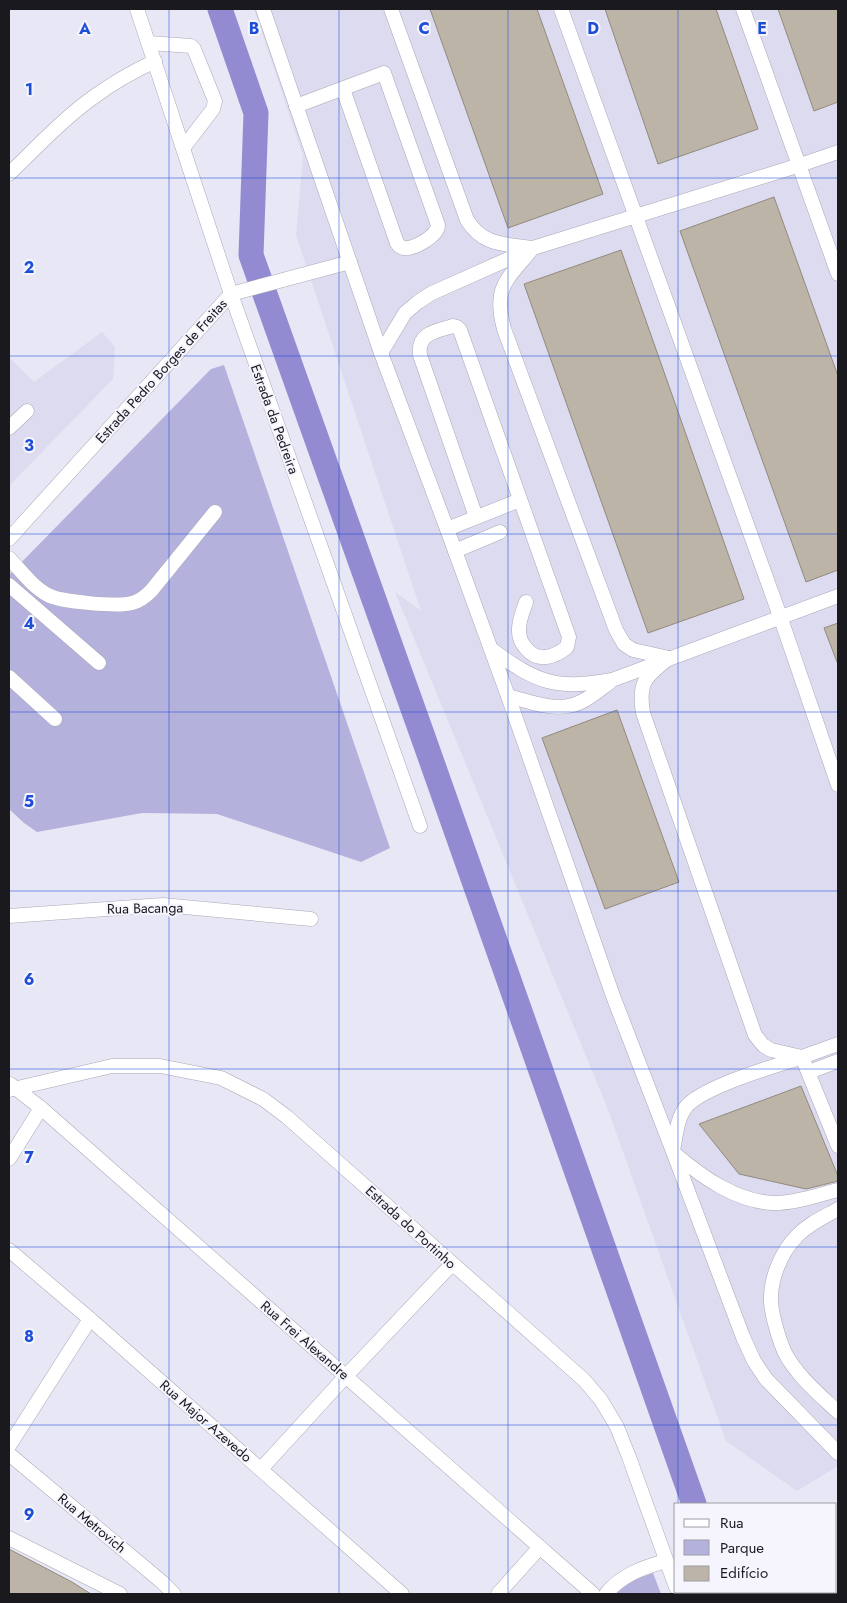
<svg xmlns="http://www.w3.org/2000/svg" width="847" height="1603" font-family="Jost,sans-serif">
<style>
.built{fill:#dcdbf0}
.green{fill:#b5b1dd}
.lines{fill:none;stroke-linecap:round;stroke-linejoin:round}
.river{stroke:#938bd1;stroke-width:25}
.building{fill:#bdb4a8;stroke:#928a7e}
.minor-casing{stroke:#a9a8b6;stroke-width:15}
.minor{stroke:#fff;stroke-width:14}
.grid{fill:none;stroke:#1d4ed8;stroke-width:1;stroke-opacity:0.55}
.labels{text-anchor:middle;stroke-width:4;stroke-linejoin:round;paint-order:stroke}
.street-label{font-size:14px;fill:#19191e;stroke:#f6f5fe}
.grid-label{font-size:16px;text-anchor:middle;font-weight:bold;fill:#1d4ed8;stroke:#f6f5fe;stroke-width:4;stroke-linejoin:round;paint-order:stroke}
</style>
<rect width="100%" height="100%" fill="#e8e7f6"/>
<g class="built">
<path d="M254 9H838V1466L797 1491 726 1441 607 1107 395 592 421 611 296 235 303 156Z"/>
<path d="M102 332 115 347 113 379 9 486V357L34 382Z"/>
</g>
<g class="green">
<path d="M224 365 390 848 361 862 217 814 142 813 37 832 24 823 9 809V575L211 369Z"/>
<path d="M653 1573 661 1594H614L633 1580Z"/>
</g>
<g class="lines">
<g class="river">
<path d="M220 9 256 113 251 255 422 734 694 1504"/>
<path d="M725 1592 726 1594"/>
</g>
</g>
<g class="building">
<path d="M430 9H537L603 194 508 228Z"/>
<path d="M605 9H716L758 129 658 164Z"/>
<path d="M778 9H838V102L814 111Z"/>
<path d="M774 197 838 376V570L806 582 680 231Z"/>
<path d="M621 250 744 599 648 633 524 284Z"/>
<path d="M838 623V662H837L824 628Z"/>
<path d="M617 710 679 882 605 909 542 738Z"/>
<path d="M801 1086 838 1176V1181L806 1189 739 1174 699 1124Z"/>
<path d="M9 1549 72 1582 91 1594H9Z"/>
</g>
<g class="lines">
<g class="minor-casing">
<g id="minor">
<path d="M137 9 231 294 420 826"/>
<path d="M263 9 381 353 447 529 508 696 613 996 674 1154 743 1337 754 1361 766 1379 838 1453"/>
<path d="M391 9 467 220C483 246 505 244 533 248"/>
<path d="M561 9 780 616 838 785"/>
<path d="M743 9 838 274"/>
<path d="M149 43 191 46 194 49 215 101 213 109 184 147"/>
<path d="M296 106C325 95 355 84 384 73L438 225C438 236 413 250 403 248 400 247 399 246 397 243L343 89"/>
<path d="M9 174C36 148 65 117 95 96 113 83 134 71 155 61"/>
<path d="M531 250C506 281 493 287 504 329L616 630 624 644 633 650 669 658"/>
<path d="M381 353 405 313 418 302 432 293 533 248 800 165 838 152"/>
<path d="M9 428 27 411"/>
<path d="M476 517 420 355C417 333 436 331 453 326L457 327 460 330 569 637 567 647C561 652 553 656 546 657 531 659 518 643 519 629 519 620 523 611 526 602"/>
<path d="M447 529 520 500"/>
<path d="M9 539 231 294 350 262"/>
<path d="M455 551 500 532"/>
<path d="M9 558C21 571 33 587 48 595 61 602 118 607 132 603 140 601 146 596 151 591L215 512"/>
<path d="M9 585 99 663"/>
<path d="M491 649C537 683 555 690 612 680L838 596"/>
<path d="M669 658C645 677 638 682 643 713L755 1035 763 1045 771 1050 802 1057"/>
<path d="M9 677 55 719"/>
<path d="M508 696C528 701 552 711 573 705 587 701 599 690 610 682"/>
<path d="M9 916 163 905 311 919"/>
<path d="M838 1044 802 1057 838 1146"/>
<path d="M809 1072 838 1061"/>
<path d="M10 1084 41 1108 593 1594"/>
<path d="M9 1090 112 1066H160L221 1078 263 1099 287 1117 584 1380 601 1400 617 1427 629 1457 676 1587"/>
<path d="M673 1150C676 1136 677 1118 686 1107 702 1087 775 1066 802 1057"/>
<path d="M675 1154C702 1177 737 1202 774 1203 796 1203 817 1195 838 1190"/>
<path d="M9 1159 41 1108"/>
<path d="M838 1209C824 1217 808 1224 797 1236 781 1252 770 1279 771 1302 772 1316 779 1340 785 1353 797 1376 820 1395 838 1412"/>
<path d="M9 1250 90 1319 402 1594"/>
<path d="M9 1446 90 1319"/>
<path d="M9 1454 162 1582 174 1594"/>
<path d="M261 1469 346 1376 452 1264"/>
<path d="M9 1538 120 1594"/>
<path d="M498 1594 540 1547"/>
<path d="M606 1594C621 1575 644 1567 666 1561"/>
</g>
</g>
<use href="#minor" class="minor"/>
</g>
<path class="grid" d="M169 9V1594M339 9V1594M508 9V1594M678 9V1504M9 178H838M9 356H838M9 534H838M9 712H838M9 891H838M9 1069H838M9 1247H838M9 1425H838M678 1592V1594"/>
<g class="labels">
<g class="street-label">
<text transform="translate(161 371) rotate(-48)" y="5">Estrada Pedro Borges de Freitas</text>
<text transform="translate(275 419) rotate(70)" y="5">Estrada da Pedreira</text>
<text transform="translate(145 908) rotate(-1)" y="5">Rua Bacanga</text>
<text transform="translate(411 1227) rotate(42)" y="5">Estrada do Portinho</text>
<text transform="translate(305 1340) rotate(41)" y="5">Rua Frei Alexandre</text>
<text transform="translate(206 1421) rotate(41)" y="5">Rua Major Azevedo</text>
<text transform="translate(92 1523) rotate(40)" y="5">Rua Metrovich</text>
</g>
</g>
<g class="grid-label">
<text x="85" y="34">A</text>
<text x="254" y="34">B</text>
<text x="424" y="34">C</text>
<text x="593" y="34">D</text>
<text x="762" y="34">E</text>
<text x="29" y="95">1</text>
<text x="29" y="273">2</text>
<text x="29" y="451">3</text>
<text x="29" y="629">4</text>
<text x="29" y="807">5</text>
<text x="29" y="985">6</text>
<text x="29" y="1163">7</text>
<text x="29" y="1342">8</text>
<text x="29" y="1520">9</text>
</g>
<rect width="847" height="1603" fill="none" stroke="#19191e" stroke-width="20"/>
<rect x="674" y="1503" width="162" height="90" fill="#f6f5fe" stroke="#9e9da4"/>
<rect x="684" y="1519" width="25" height="8" fill="#ffffff" stroke="#9e9da4"/>
<text x="720" y="1528" font-size="15" fill="#19191e">Rua</text>
<rect x="684" y="1540" width="25" height="15" fill="#b5b1dd" stroke="#9e9da4"/>
<text x="720" y="1553" font-size="15" fill="#19191e">Parque</text>
<rect x="684" y="1566" width="25" height="15" fill="#bdb4a8" stroke="#9e9da4"/>
<text x="720" y="1578" font-size="15" fill="#19191e">Edifício</text>
</svg>
